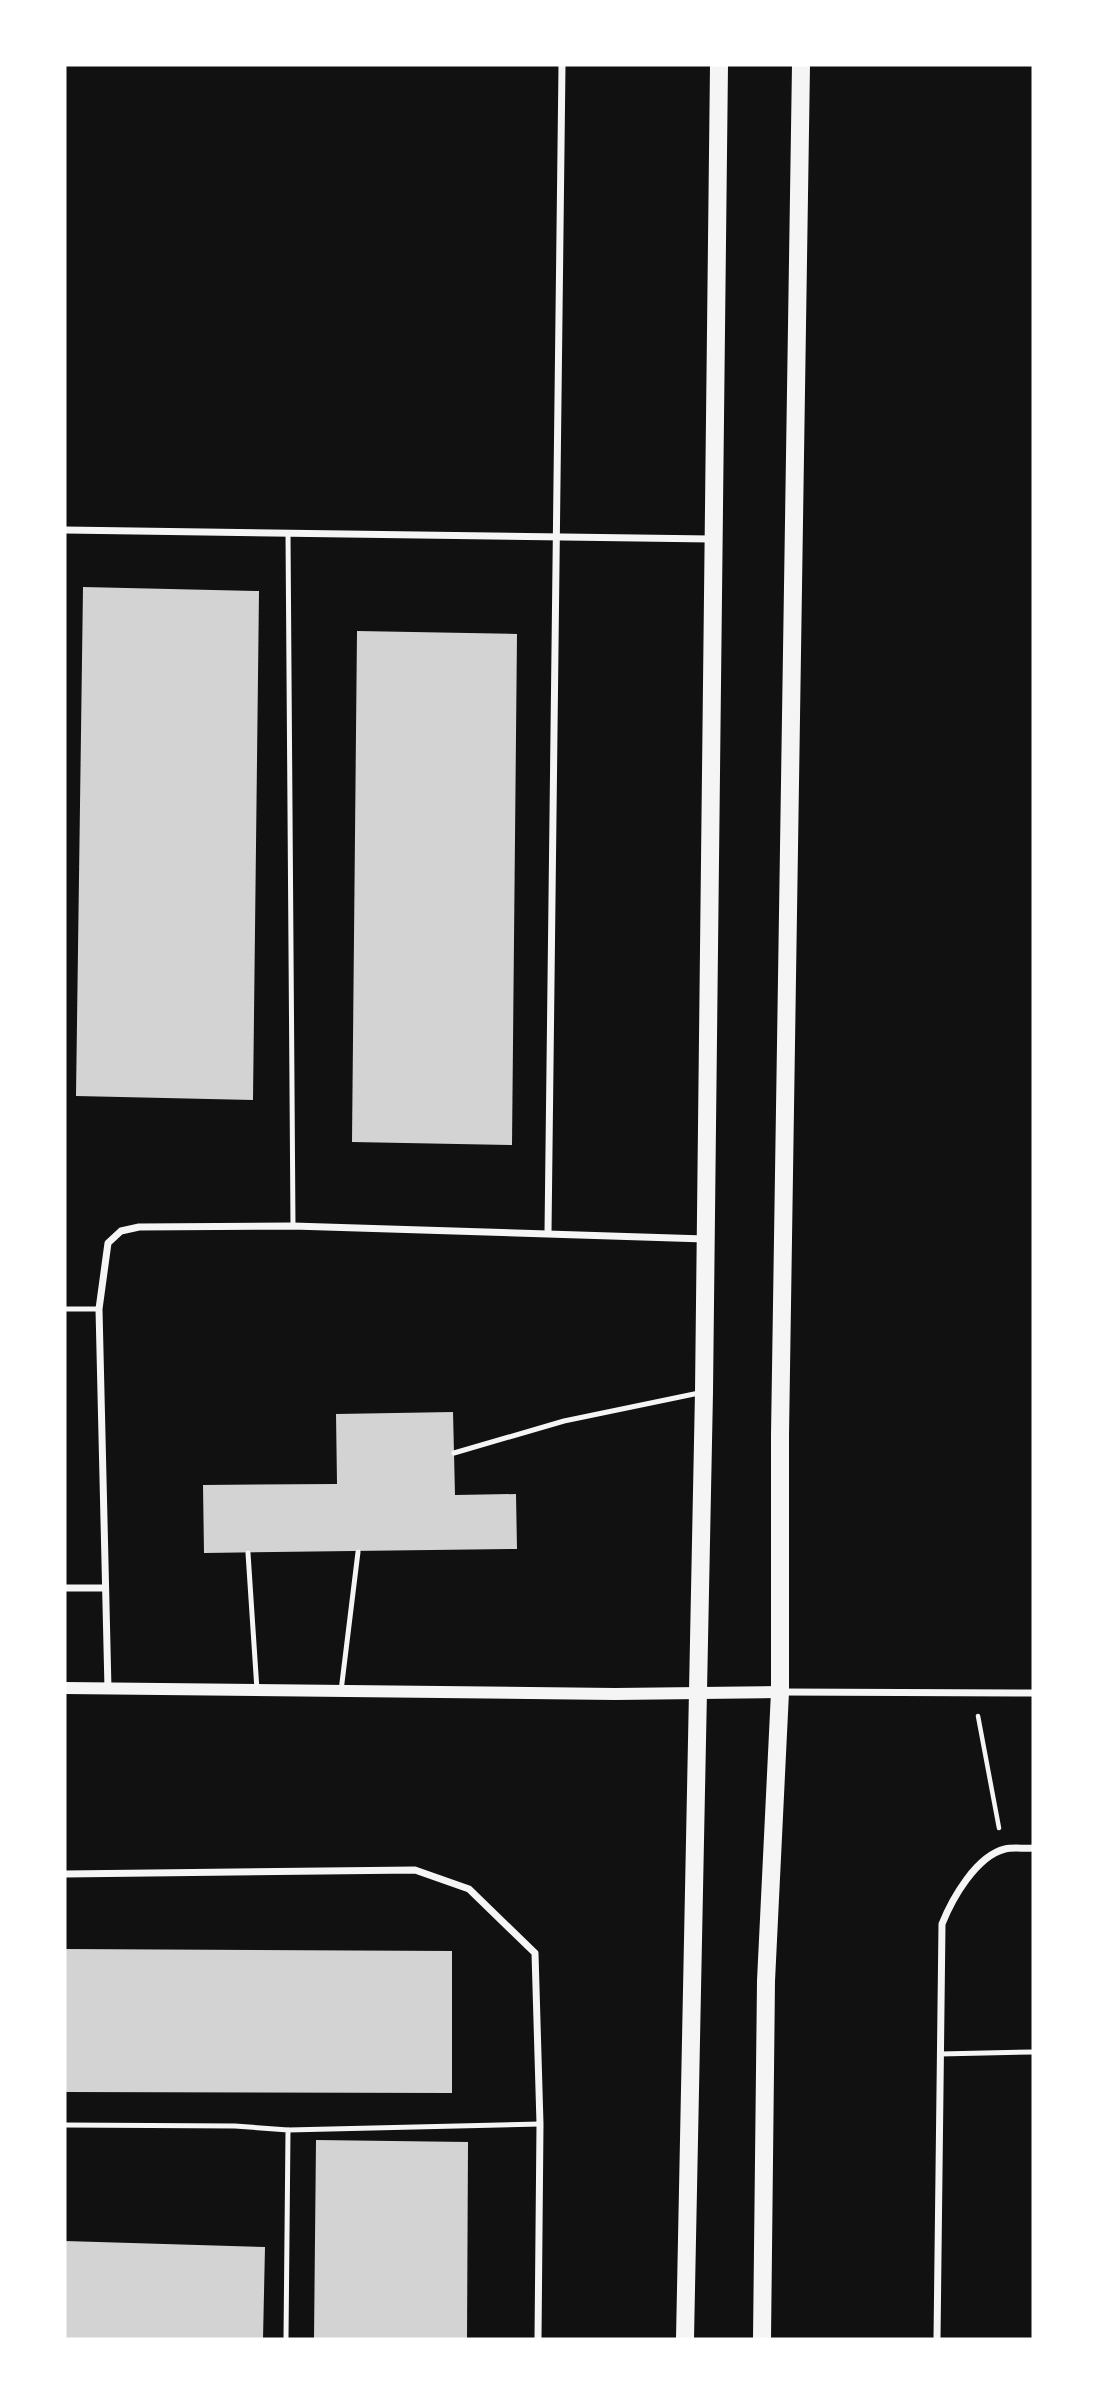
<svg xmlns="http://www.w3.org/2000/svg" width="1098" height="2404" font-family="Cabin,sans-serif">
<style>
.building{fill:#d3d3d3}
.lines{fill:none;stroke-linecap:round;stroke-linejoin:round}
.path{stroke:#f5f5f5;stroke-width:4.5}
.service{stroke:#f5f5f5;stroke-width:5}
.minor{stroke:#f5f5f5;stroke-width:7}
.tertiary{stroke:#f5f5f5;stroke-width:12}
.primary{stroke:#f5f5f5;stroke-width:18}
</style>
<rect width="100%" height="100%" fill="#111"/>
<g class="building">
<path d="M83 587 259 591 253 1100 76 1096Z"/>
<path d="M357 631 517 634 512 1145 352 1142Z"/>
<path d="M453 1412 455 1495 516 1494 517 1549 204 1553 203 1485 337 1484 336 1414Z"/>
<path d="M65 1949 452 1951V2093L65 2092Z"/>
<path d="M316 2140 468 2142 467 2339H314Z"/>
<path d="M65 2241 265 2247 263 2339H65Z"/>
</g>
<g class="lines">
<path class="path" d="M978 1716 999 1828"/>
<g class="service">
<path d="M288 533 293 1226"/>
<path d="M65 1309H99"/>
<path d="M454 1453 564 1421 699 1393"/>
<path d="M248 1553 257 1690"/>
<path d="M341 1691 358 1552"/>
<path d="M940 2054 1033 2052"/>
<path d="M65 2125 235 2126 288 2130 286 2339"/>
<path d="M288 2130 540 2124"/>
</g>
<g class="minor">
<path d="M65 530 711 539"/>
<path d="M548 1233 562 65"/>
<path d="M65 1588H104"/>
<path d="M108 1689 99 1309 108 1243 121 1231 139 1227 293 1226 705 1239"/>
<path d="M782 1692 1033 1693"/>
<path d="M65 1874 415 1870 469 1889 535 1953 540 2124 538 2339"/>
<path d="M937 2339 942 1924C952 1899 976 1856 1005 1849 1014 1847 1024 1849 1033 1848"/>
</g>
<path class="tertiary" d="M65 1688 615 1694 780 1692"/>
<g class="primary">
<path d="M685 2339 704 1392 719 65"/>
<path d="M762 2339 766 1981 780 1692V1435L801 65"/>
</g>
</g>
<rect width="1098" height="2404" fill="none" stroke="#ffffff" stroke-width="133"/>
</svg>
